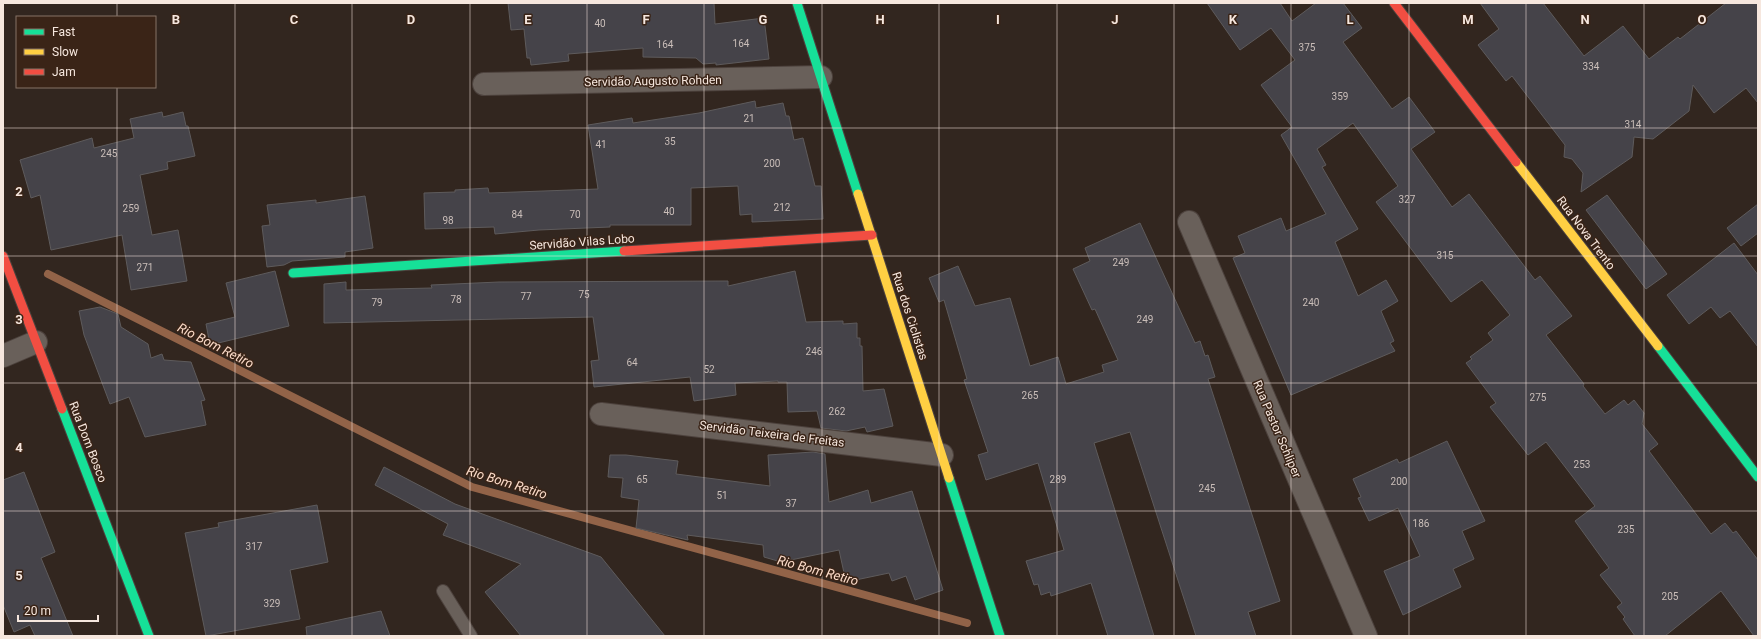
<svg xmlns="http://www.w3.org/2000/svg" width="1761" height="639" font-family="Roboto,sans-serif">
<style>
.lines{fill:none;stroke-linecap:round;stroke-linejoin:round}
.stream{stroke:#926348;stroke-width:8}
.building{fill:#454349;stroke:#5e5b5c}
.lane-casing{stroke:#4d423d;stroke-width:14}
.street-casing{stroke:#4d423d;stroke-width:24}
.fast-casing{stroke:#4d423d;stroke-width:11}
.slow-casing{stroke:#4d423d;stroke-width:11}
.jam-casing{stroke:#4d423d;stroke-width:11}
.lane{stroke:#69605a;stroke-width:12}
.street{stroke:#69605a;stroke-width:22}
.fast{stroke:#16e098;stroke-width:9}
.slow{stroke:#ffcf43;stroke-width:9}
.jam{stroke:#f24e42;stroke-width:9}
.grid{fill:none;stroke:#f6e7de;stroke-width:1;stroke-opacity:0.55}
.labels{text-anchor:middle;stroke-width:3;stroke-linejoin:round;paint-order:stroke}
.number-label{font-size:10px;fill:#cabeb9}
.street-label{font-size:12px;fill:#f6e7de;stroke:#3a2417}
.water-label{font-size:13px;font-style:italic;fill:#fcdcca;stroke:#3a2417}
.grid-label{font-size:13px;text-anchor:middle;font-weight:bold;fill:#f6e7de;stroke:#3a2417;stroke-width:3;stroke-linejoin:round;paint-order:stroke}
</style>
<rect width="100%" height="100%" fill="#32261f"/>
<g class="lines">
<path class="stream" d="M48 274 472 487 967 623"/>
</g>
<g class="building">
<path d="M508 3H714L715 24 764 18 769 59 716 65V63L703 64 696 58 643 57V48L568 54 569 61 531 65 530 58H527L524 29 511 30Z"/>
<path d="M1207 3H1280L1292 21 1316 3H1343L1362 28 1343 42 1392 109 1409 97 1435 132 1411 149 1452 207 1469 194 1535 280 1540 276 1572 316 1546 335 1584 384 1583 386 1605 414 1624 400 1628 405 1634 400 1644 413 1642 424 1658 444 1649 451 1711 534 1725 523 1733 533 1736 531 1758 560V636H1754L1721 591 1665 636H1635L1623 619 1625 617 1617 607 1622 603 1600 575 1609 568 1575 521 1595 506 1546 442 1528 455 1490 407 1496 403 1466 363 1472 359 1470 357 1493 340 1488 333 1510 315 1482 280 1451 302 1376 202 1398 186 1353 123 1317 149 1326 165 1322 167 1358 229 1335 242 1358 296 1386 280 1398 301 1381 311 1394 341 1390 343 1395 351 1291 395 1233 258 1245 253 1238 236 1281 218 1286 231 1326 214 1281 135 1292 127 1261 85 1295 60 1271 28 1240 50Z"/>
<path d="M1480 3H1543L1584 56 1623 26 1649 59 1678 37 1680 39 1726 3H1758V103L1746 88 1714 113 1693 85 1689 111 1653 139 1634 137 1632 157 1581 192 1583 173 1572 159 1564 157 1565 145 1512 76 1506 81 1478 45 1499 29Z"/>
<path d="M755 101 756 108 783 103 786 116H789L794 140 803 138 815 186H821L823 219 752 222V214L740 215 738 186 691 188V225H610V227L539 230 495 234 494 227 425 229 424 193 455 192V190L488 188 489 193 598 189 588 125 632 118 633 123 699 113Z"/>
<path d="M162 112 163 117 183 112 186 126H188L195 156 167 162 168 169 140 175 152 235 178 230 187 281 131 290 122 235 51 250 40 195 31 198 20 160 92 138 94 148 134 138 130 119Z"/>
<path d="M1607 195 1667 274 1646 289 1586 210Z"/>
<path d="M365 196 373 248 345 252V257L292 261 284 265 267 267 262 226 270 225 267 205 316 200V203Z"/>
<path d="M1758 204V233L1741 246 1727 228Z"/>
<path d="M1140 223 1195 343 1200 341 1205 356 1208 355 1215 377 1208 379 1280 601 1248 612 1256 636H1196L1130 432 1094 443 1154 636H1108L1091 583 1051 596 1050 592 1041 595 1038 584 1034 585 1026 561 1064 550 1038 463 986 480 978 455 988 452 964 380 967 379 944 300 939 302 929 278 958 266 975 306 1010 298 1030 366 1058 357 1066 384 1104 372 1102 365 1118 360 1095 309 1092 310 1073 269 1090 261 1085 248Z"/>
<path d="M1734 243 1758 275V347L1730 311 1720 318 1711 307 1689 324 1667 295Z"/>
<path d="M275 271 289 326 210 345 206 324 235 317 226 283Z"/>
<path d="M795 271 806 322 843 321V324L857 323V338H860V346H862L863 391 884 389 893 426 867 432 865 427 846 431 821 428 817 411 788 412 787 382H778V381L735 383 736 395 694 401 690 377 594 387 591 361 599 360 593 317 324 323V284L346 282V290L432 288 431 285 499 282 728 281V286Z"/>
<path d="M100 307 118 314 121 327 148 344 151 358 162 354 164 360 191 362 205 400 201 401 206 425 145 437 129 397 110 404 84 335 79 311Z"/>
<path d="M1447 441 1485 521 1462 531 1474 559 1453 569 1461 587 1403 615 1384 571 1420 556 1398 508 1369 521 1358 498 1361 497 1353 479 1397 459 1399 463Z"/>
<path d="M813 452 825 454 829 502 868 490 871 503 912 491 943 590 915 600 906 576 892 581 889 573 846 582 839 550 781 562 764 557 763 545 687 535 688 540 636 528 639 500 621 497 623 478 608 477 610 455H626L678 461 676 474 770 486 768 455Z"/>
<path d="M384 467 455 504 601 557 665 636H521L485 592 521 564 443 535 448 524 375 485Z"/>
<path d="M24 472 55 552 41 558 73 636H35L30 625 14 632 3 605V480Z"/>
<path d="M317 505 328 562 290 570 300 619 206 636 185 533 219 527 218 523Z"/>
<path d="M381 611 390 636H307L306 627Z"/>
</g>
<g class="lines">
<g class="lane-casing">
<path id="lane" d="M443 591 471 636"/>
</g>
<g class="street-casing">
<g id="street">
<path d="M484 84 821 77"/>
<path d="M1189 222 1366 636"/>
<path d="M3 356 36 342"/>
<path d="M601 414 942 455"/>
</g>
</g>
<g class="fast-casing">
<g id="fast">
<path d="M797 3 858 194"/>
<path d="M293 273 624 251"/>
<path d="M1658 346 1758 477"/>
<path d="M62 409 149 636"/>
<path d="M949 478 1000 636"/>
</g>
</g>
<g class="slow-casing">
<g id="slow">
<path d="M1516 162 1658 346"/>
<path d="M858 194 949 478"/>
</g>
</g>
<g class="jam-casing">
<g id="jam">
<path d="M1394 3 1516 162"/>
<path d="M624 251 872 235"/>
<path d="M3 256 62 409"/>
</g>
</g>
<use href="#lane" class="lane"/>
<use href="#street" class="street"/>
<use href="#fast" class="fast"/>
<use href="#slow" class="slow"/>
<use href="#jam" class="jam"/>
</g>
<path class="grid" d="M117 3V17M235 3V636M352 3V636M470 3V636M587 3V636M704 3V636M822 3V636M939 3V636M1057 3V636M1174 3V636M1291 3V636M1409 3V636M1526 3V636M1644 3V636M117 87V636M3 128H1758M3 256H1758M3 383H1758M3 511H1758"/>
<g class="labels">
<g class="number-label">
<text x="600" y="27">40</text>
<text x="741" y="47">164</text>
<text x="665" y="48">164</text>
<text x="1307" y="51">375</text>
<text x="1591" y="70">334</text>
<text x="1340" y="100">359</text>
<text x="749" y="122">21</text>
<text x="1633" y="128">314</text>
<text x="670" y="145">35</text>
<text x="601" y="148">41</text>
<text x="109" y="157">245</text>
<text x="772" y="167">200</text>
<text x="1407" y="203">327</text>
<text x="782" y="211">212</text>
<text x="131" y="212">259</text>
<text x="669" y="215">40</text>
<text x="517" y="218">84</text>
<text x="575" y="218">70</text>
<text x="448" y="224">98</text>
<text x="1445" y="259">315</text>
<text x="1121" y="266">249</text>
<text x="145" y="271">271</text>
<text x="584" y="298">75</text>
<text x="526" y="300">77</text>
<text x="456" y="303">78</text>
<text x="377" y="306">79</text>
<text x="1311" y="306">240</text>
<text x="1145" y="323">249</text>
<text x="814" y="355">246</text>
<text x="632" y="366">64</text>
<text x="709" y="373">52</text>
<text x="1030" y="399">265</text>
<text x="1538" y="401">275</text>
<text x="837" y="415">262</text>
<text x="1582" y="468">253</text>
<text x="642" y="483">65</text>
<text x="1058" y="483">289</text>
<text x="1399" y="485">200</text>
<text x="1207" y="492">245</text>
<text x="722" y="499">51</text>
<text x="791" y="507">37</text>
<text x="1421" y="527">186</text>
<text x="1626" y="533">235</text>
<text x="254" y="550">317</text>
<text x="1670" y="600">205</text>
<text x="272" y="607">329</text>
</g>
<g class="street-label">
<text transform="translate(653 81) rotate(-1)" y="4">Servidão Augusto Rohden</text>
<text transform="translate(1586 233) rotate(53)" y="4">Rua Nova Trento</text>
<text transform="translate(582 242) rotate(-4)" y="4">Servidão Vilas Lobo</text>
<text transform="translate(910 316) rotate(72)" y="4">Rua dos Ciclistas</text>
<text transform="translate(1277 429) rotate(67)" y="4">Rua Pastor Schliper</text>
<text transform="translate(772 434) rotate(7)" y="4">Servidão Teixeira de Freitas</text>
<text transform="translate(88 442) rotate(69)" y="4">Rua Dom Bosco</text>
</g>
<g class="water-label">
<text transform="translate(216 345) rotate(27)" y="5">Rio Bom Retiro</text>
<text transform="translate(507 482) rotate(17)" y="5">Rio Bom Retiro</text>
<text transform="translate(818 570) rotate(15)" y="5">Rio Bom Retiro</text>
</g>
</g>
<g class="grid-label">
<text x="176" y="24">B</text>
<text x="294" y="24">C</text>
<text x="411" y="24">D</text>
<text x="528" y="24">E</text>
<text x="646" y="24">F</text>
<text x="763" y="24">G</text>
<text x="880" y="24">H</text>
<text x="998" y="24">I</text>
<text x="1115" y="24">J</text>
<text x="1233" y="24">K</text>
<text x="1350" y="24">L</text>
<text x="1468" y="24">M</text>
<text x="1585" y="24">N</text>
<text x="1702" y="24">O</text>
<text x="19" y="196">2</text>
<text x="19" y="324">3</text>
<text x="19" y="452">4</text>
<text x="19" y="580">5</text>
</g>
<rect width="1761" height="639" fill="none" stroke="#f6e7de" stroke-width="8"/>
<rect x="16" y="16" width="140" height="72" fill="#3a2417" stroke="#857267"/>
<rect x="24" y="29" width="20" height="6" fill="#16e098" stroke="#857267"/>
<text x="52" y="36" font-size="12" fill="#f6e7de">Fast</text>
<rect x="24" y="49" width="20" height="6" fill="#ffcf43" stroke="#857267"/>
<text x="52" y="56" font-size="12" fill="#f6e7de">Slow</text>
<rect x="24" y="69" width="20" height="6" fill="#f24e42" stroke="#857267"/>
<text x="52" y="76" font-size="12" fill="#f6e7de">Jam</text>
<path d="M18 615v6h80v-6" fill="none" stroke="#f6e7de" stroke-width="2"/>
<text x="24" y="615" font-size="12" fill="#f6e7de" stroke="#3a2417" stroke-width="3" paint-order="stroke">20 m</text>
</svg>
